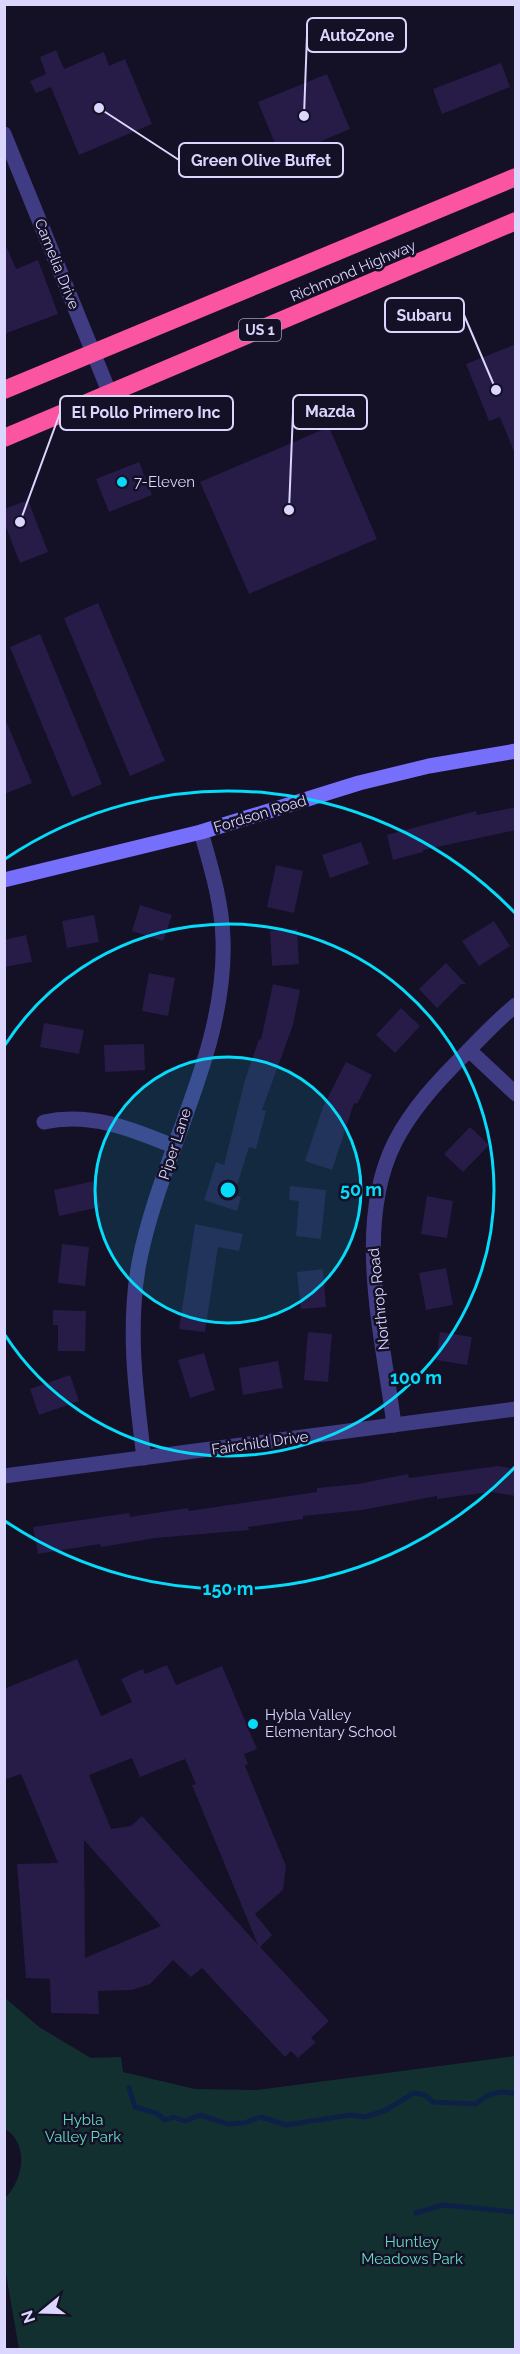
<svg xmlns="http://www.w3.org/2000/svg" width="520" height="2354" font-family="Raleway,sans-serif">
<style>
.green{fill:#133030}
.lines{fill:none;stroke-linecap:round;stroke-linejoin:round}
.stream{stroke:#0d2147;stroke-width:5}
.building{fill:#261c47;fill-rule:evenodd}
.street{stroke:#403c84;stroke-width:15}
.secondary{stroke:#766ffc;stroke-width:15}
.highway{stroke:#fb54a0;stroke-width:18}
.ring{fill:none;stroke:#06dbf9;stroke-width:3}
.poi-dot{fill:#06dbf9;stroke:#141026;stroke-width:2}
.labels{text-anchor:middle;stroke-width:5;stroke-linejoin:round;paint-order:stroke}
.shield{fill:#141026;stroke:#9f9bbd;stroke-width:1.5}
.shield-label{font-size:14px;font-weight:bold;fill:#dbd6fe}
.street-label{font-size:15px;fill:#dbd6fe;stroke:#141026}
.poi-label{font-size:15px;fill:#dbd6fe;stroke:#141026;text-anchor:start}
.park-label{font-size:15px;fill:#63ddc1;stroke:#141026}
.centre{fill:#06dbf9;stroke:#141026;stroke-width:3}
.ring-label{font-size:18px;text-anchor:middle;font-weight:bold;fill:#06dbf9;stroke:#141026;stroke-width:5;stroke-linejoin:round;paint-order:stroke}
.leader{fill:none;stroke:#dbd6fe;stroke-width:2}
.callout-dot{fill:#dbd6fe;stroke:#141026;stroke-width:2}
.callout{fill:#141026;stroke:#dbd6fe;stroke-width:2}
.callout-label{font-size:16px;text-anchor:middle;font-weight:bold;fill:#dbd6fe}
</style>
<rect width="100%" height="100%" fill="#141026"/>
<path class="green" d="M4 1997 39 2027 91 2058 121 2057 123 2072 195 2089 257 2090 515 2056V2349H19L5 2268V2198C23 2181 30 2144 5 2129Z"/>
<g class="lines">
<g class="stream">
<path d="M129 2088 135 2107 156 2113 165 2120 173 2117 185 2121 200 2115 228 2124 244 2123 261 2117 286 2125 350 2115 365 2117 384 2111 414 2093 425 2095 433 2102 476 2104C488 2093 499 2090 516 2094"/>
<path d="M416 2213 443 2205 516 2212"/>
</g>
</g>
<g class="building">
<path d="M56 50 64 69 104 52 109 66 125 59 152 124 79 155 51 87 36 93 30 81 46 74 40 57Z"/>
<path d="M501 63 510 87 442 114 433 89Z"/>
<path d="M327 74 350 129 281 158 258 102Z"/>
<path d="M4 241 16 269 38 260 58 314 4 334Z"/>
<path d="M516 344V454H515L500 417 489 421 466 364Z"/>
<path d="M329 427 377 539 249 594 200 482Z"/>
<path d="M139 462 152 495 109 512 96 479Z"/>
<path d="M28 500 48 552 20 563 4 522V509Z"/>
<path d="M98 603 165 761 130 776 64 618Z"/>
<path d="M40 634 102 784 72 797 10 647Z"/>
<path d="M4 716 32 783 4 794Z"/>
<path d="M516 807V830L423 850V852L393 860 387 835 476 811 477 815Z"/>
<path d="M361 842 369 864 330 878 322 855Z"/>
<path d="M276 865 303 871 294 913 267 907Z"/>
<path d="M140 905 172 915 163 941 132 931Z"/>
<path d="M94 915 99 942 67 948 62 921Z"/>
<path d="M494 921 510 946 479 966 462 941Z"/>
<path d="M297 929 299 964 272 966 270 931Z"/>
<path d="M26 935 32 962 4 967V940Z"/>
<path d="M446 963 466 984H461L437 1008 419 989Z"/>
<path d="M149 973 175 978 168 1016 142 1011Z"/>
<path d="M273 984 300 990 293 1025 262 1110 266 1111 256 1149 249 1147 234 1195 241 1197 237 1211 204 1200 216 1162 224 1165 245 1080 259 1039 261 1040Z"/>
<path d="M401 1008 420 1026 395 1053 376 1035Z"/>
<path d="M44 1023 84 1030 79 1054 40 1047Z"/>
<path d="M144 1044 145 1070 105 1072 104 1045Z"/>
<path d="M346 1062 372 1075 357 1104 354 1103 332 1170 305 1161 323 1107Z"/>
<path d="M470 1127 489 1145 463 1172 444 1154Z"/>
<path d="M94 1181 100 1207 59 1216 54 1190Z"/>
<path d="M290 1186 326 1190 321 1239 296 1236 299 1201 289 1200Z"/>
<path d="M427 1196 453 1201 447 1238 421 1234Z"/>
<path d="M195 1224 243 1234 239 1251 218 1247 205 1332 179 1329Z"/>
<path d="M62 1244 89 1247 85 1286 58 1283Z"/>
<path d="M446 1268 453 1305 426 1310 419 1273Z"/>
<path d="M323 1269 326 1307 301 1309 297 1272Z"/>
<path d="M53 1310 86 1311 85 1351H58V1325H53Z"/>
<path d="M308 1332 332 1334 328 1382 304 1380Z"/>
<path d="M440 1332 472 1337 467 1365 436 1360Z"/>
<path d="M204 1353 215 1390 190 1398 178 1360Z"/>
<path d="M278 1361 283 1388 243 1395 239 1368Z"/>
<path d="M70 1375 79 1401 39 1415 30 1389Z"/>
<path d="M498 1466 516 1469V1496L490 1492 437 1499V1496L362 1510 303 1516V1519L248 1527 249 1530 155 1538 101 1547 100 1544 38 1554 33 1527 129 1513 130 1517 188 1508 189 1511 317 1492V1488L358 1484 408 1474 409 1478Z"/>
<path d="M77 1659 101 1716 132 1702 121 1679 143 1669 145 1674 167 1665 176 1685 222 1666 257 1749 244 1754 248 1764 245 1766 286 1866 283 1890 255 1914 272 1935 260 1947 329 2021 311 2038 316 2042 298 2058 291 2051 285 2057 202 1968 191 1977 173 1960 150 1984 132 1990 98 1991 99 2014 51 2013 50 1979 26 1978 17 1864 58 1863 21 1774 4 1780V1689ZM132 1758 140 1777 185 1759 196 1784 192 1785 258 1945 142 1816 131 1826 111 1829 89 1775ZM84 1840 161 1926 85 1958Z"/>
</g>
<g class="lines">
<g class="street">
<path d="M4 134 110 394"/>
<path d="M469 1050 516 1094"/>
<path d="M44 1122C90 1112 132 1129 173 1146"/>
<path d="M394 1425C383 1337 353 1225 395 1142 412 1109 437 1082 463 1056 480 1039 497 1020 516 1005"/>
<path d="M144 1458C136 1394 127 1328 139 1263 160 1154 227 1052 223 939 222 903 211 867 201 832"/>
<path d="M4 1476 516 1409"/>
</g>
<path class="secondary" d="M4 880 201 832 359 783 429 766 516 751"/>
<g class="highway">
<path d="M4 390 516 177"/>
<path d="M4 438 516 221"/>
</g>
</g>
<circle cx="228" cy="1190" r="133" fill="#06dbf9" fill-opacity=".12"/>
<g class="ring">
<circle cx="228" cy="1190" r="133"/>
<path d="M5 1045A266 266 0 1 1 5 1335"/>
<path d="M515 1467A399 399 0 0 1 5 1521M5 859A399 399 0 0 1 515 913"/>
</g>
<g class="poi-dot">
<circle cx="122" cy="482" r="6"/>
<circle cx="253" cy="1724" r="6"/>
</g>
<g class="labels">
<rect class="shield" x="239" y="319" width="42" height="22" rx="4.5"/>
<g class="shield-label">
<text x="260" y="335">US 1</text>
</g>
<g class="street-label">
<text transform="translate(57 264) rotate(68)" y="5">Camelia Drive</text>
<text transform="translate(353 271) rotate(-23)" y="5">Richmond Highway</text>
<text transform="translate(260 814) rotate(-17)" y="5">Fordson Road</text>
<text transform="translate(175 1144) rotate(-72)" y="5">Piper Lane</text>
<text transform="translate(379 1299) rotate(-96)" y="5">Northrop Road</text>
<text transform="translate(260 1443) rotate(-8)" y="5">Fairchild Drive</text>
</g>
<g class="poi-label">
<text x="134" y="487">7-Eleven</text>
<text x="265" y="1720">Hybla Valley<tspan x="265" dy="17">Elementary School</tspan></text>
</g>
<g class="park-label">
<text x="83" y="2125">Hybla<tspan x="83" dy="17">Valley Park</tspan></text>
<text x="412" y="2247">Huntley<tspan x="412" dy="17">Meadows Park</tspan></text>
</g>
</g>
<circle cx="228" cy="1190" r="9" class="centre"/>
<g class="ring-label">
<text x="361" y="1196">50 m</text>
<text x="416" y="1384">100 m</text>
<text x="228" y="1595">150 m</text>
</g>
<path class="leader" d="M304 116L307 35M99 108L179 160M496 390L464 315M289 510L293 412M20 522L60 413"/>
<g class="callout-dot">
<circle cx="304" cy="116" r="6"/>
<circle cx="99" cy="108" r="6"/>
<circle cx="496" cy="390" r="6"/>
<circle cx="289" cy="510" r="6"/>
<circle cx="20" cy="522" r="6"/>
</g>
<g class="callout">
<rect x="307" y="18" width="99" height="34" rx="6"/>
<rect x="179" y="143" width="164" height="34" rx="6"/>
<rect x="385" y="298" width="79" height="34" rx="6"/>
<rect x="293" y="395" width="74" height="34" rx="6"/>
<rect x="60" y="396" width="173" height="34" rx="6"/>
</g>
<g class="callout-label">
<text x="357" y="41">AutoZone</text>
<text x="261" y="166">Green Olive Buffet</text>
<text x="424" y="321">Subaru</text>
<text x="330" y="417">Mazda</text>
<text x="146" y="418">El Pollo Primero Inc</text>
</g>
<rect width="520" height="2354" fill="none" stroke="#dbd6fe" stroke-width="12"/>
<g transform="translate(42 2312) rotate(251)" stroke="#141026" stroke-width="4.5" paint-order="stroke">
<path d="M0-4.5L10 22L0 15L-10 22Z" fill="#dbd6fe"/>
<text y="-9" font-size="16" font-weight="bold" text-anchor="middle" fill="#dbd6fe">N</text>
</g>
</svg>
